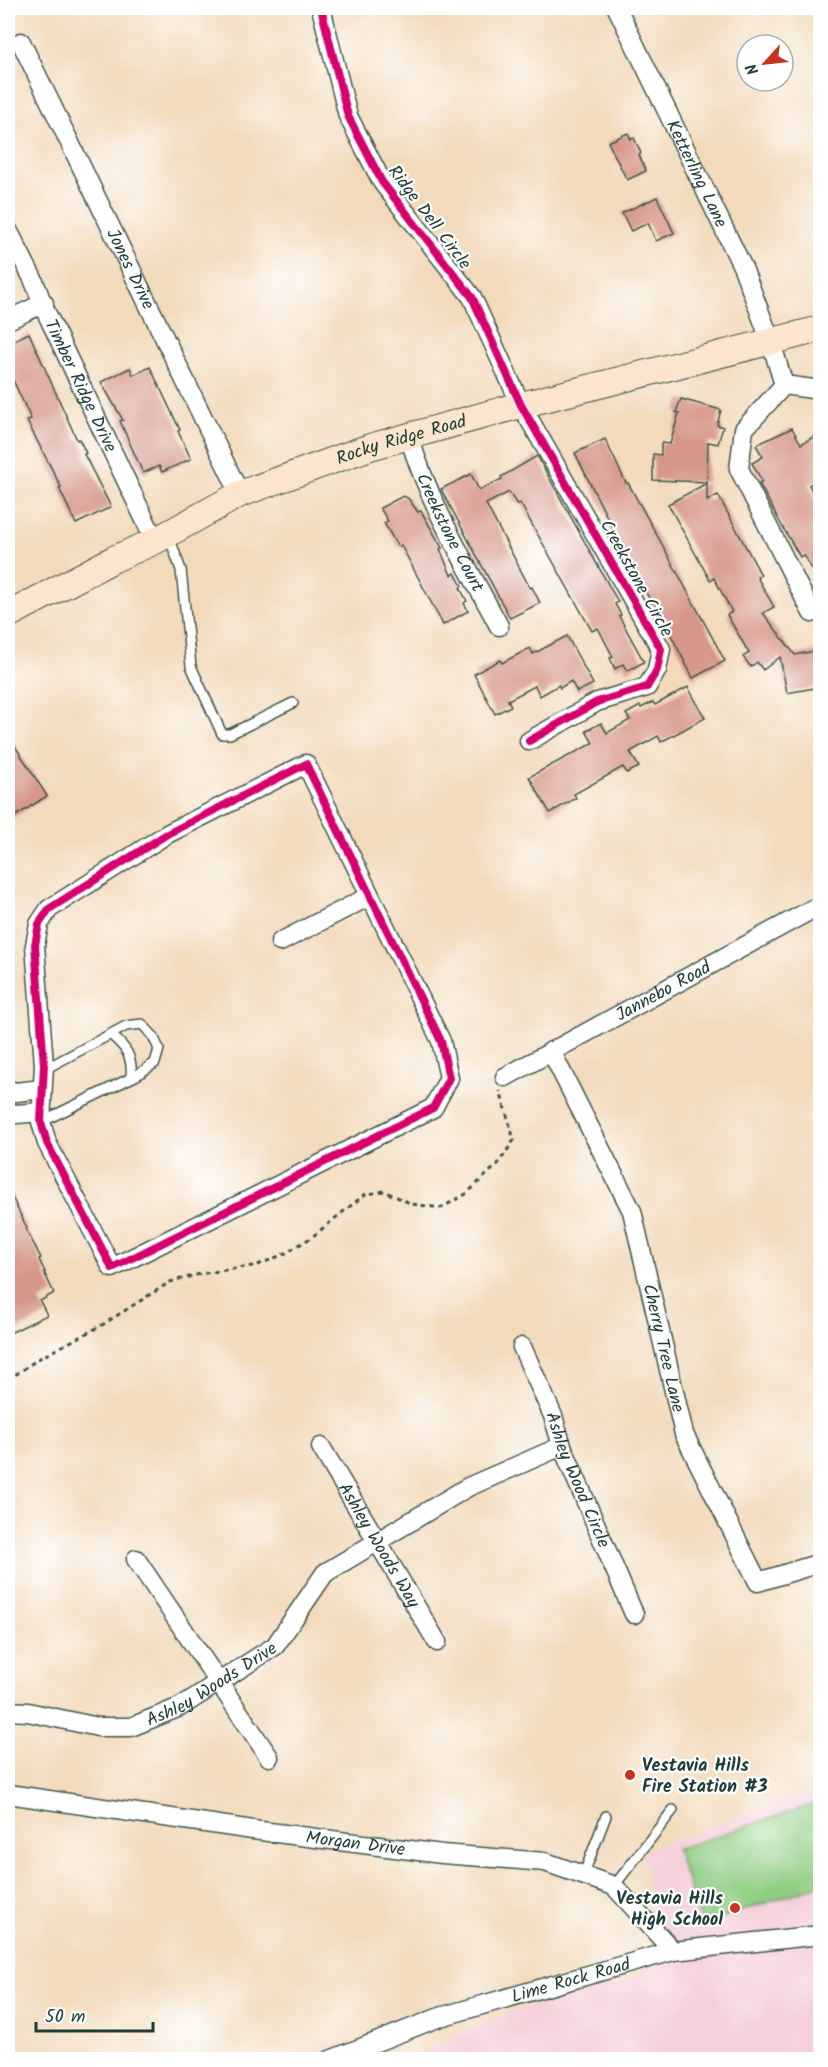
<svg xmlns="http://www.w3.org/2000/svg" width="828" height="2067" font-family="Kalam,sans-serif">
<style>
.built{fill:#f5cfd9}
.park{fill:#8ecc81;stroke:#56845a;stroke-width:1.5}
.building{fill:#d7978a}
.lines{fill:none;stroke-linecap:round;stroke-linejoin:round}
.lane-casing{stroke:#3f5548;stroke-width:12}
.street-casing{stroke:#3f5548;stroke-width:21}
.secondary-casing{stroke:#3f5548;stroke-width:28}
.path{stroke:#3f5548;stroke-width:3;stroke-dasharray:4.5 4.5;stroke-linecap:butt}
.lane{stroke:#fff;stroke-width:9}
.street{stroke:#fff;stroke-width:18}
.secondary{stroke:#fbe5cf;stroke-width:26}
.cycleway-casing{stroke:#fff;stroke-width:11}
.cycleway{stroke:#d6006c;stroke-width:8}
.poi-dot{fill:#c8321e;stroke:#fff;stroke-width:2}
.labels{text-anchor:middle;stroke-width:4.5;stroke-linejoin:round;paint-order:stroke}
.street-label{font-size:18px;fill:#1f3d34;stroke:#fff}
.poi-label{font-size:18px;font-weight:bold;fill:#1f3d34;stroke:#fff;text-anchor:start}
</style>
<rect width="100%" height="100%" fill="#fff"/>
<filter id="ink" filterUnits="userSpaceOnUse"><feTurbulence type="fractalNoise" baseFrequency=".0167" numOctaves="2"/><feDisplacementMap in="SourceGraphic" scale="12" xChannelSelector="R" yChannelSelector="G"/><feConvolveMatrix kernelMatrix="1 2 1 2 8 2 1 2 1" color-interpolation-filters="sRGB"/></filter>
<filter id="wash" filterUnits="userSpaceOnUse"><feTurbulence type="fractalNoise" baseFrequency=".008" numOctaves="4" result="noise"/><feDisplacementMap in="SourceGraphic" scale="24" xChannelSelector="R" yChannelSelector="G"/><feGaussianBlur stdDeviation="1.35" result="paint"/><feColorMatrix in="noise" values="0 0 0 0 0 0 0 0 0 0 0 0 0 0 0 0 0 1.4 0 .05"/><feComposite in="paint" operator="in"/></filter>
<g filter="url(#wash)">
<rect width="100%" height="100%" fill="#f2dabb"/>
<path class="built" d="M820 1788V2059L404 2060 510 2012 627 1980 656 1964 643 1851Z"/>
<path class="park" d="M820 1802V1885L702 1924 676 1849Z"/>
<g id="blocks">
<g class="building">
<path d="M628 133 631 139 634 138 641 153 639 155 646 171 627 180 608 142Z"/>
<path d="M657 197 674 233 656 241 648 223 631 231 622 213Z"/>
<path d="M29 333 77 440 79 439 86 453 84 454 111 507 76 524 59 488 61 487 27 421 31 419 12 378 8 380V343Z"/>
<path d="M150 367 180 430 178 431 191 459 162 472 159 466 143 473 120 421 123 420 101 382 130 368 133 375Z"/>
<path d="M681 399 721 410 717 425 723 427 718 444 708 442 707 482 653 480V454L661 455V443L670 444 679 413 676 412Z"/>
<path d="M792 428 801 444 820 433V478L809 485 820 507V563L811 568 804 555 800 557 782 526 759 483 762 481 752 463 763 457 756 445Z"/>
<path d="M605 439 626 483H628L664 548 725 661 693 678 654 602 652 603 613 534 615 533 575 453Z"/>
<path d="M537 456 618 602 615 604 621 615 619 616 644 662 627 671 623 664 615 669 610 658 613 657 598 628 592 631 520 503 517 505 509 492 486 504 530 588 532 587 540 603 510 618 441 489 471 474 479 490 502 479 501 477Z"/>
<path d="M707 483V501L718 495 761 575 757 577 774 607 763 613 795 655 820 650V687L787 693 780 657 763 670 757 662 751 667 743 657 749 653 727 615 732 612 714 578 710 580 668 504Z"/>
<path d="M403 496 408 498 418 512 421 511 442 548 440 549 451 575 455 573 462 586 460 588 467 601 464 603 468 611 443 625 401 545 398 547 384 523 388 521 380 508Z"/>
<path d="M567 636 593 684 577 692 571 681 560 688 559 685 540 696 535 686 508 700 511 706 495 714 474 674 500 660 502 663 530 648 533 654Z"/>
<path d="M688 687 705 718 661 742 658 736 630 752 639 767 627 773 623 767 574 794 576 798 550 813 529 777 593 743 586 731 601 723 607 733 630 720 626 714 640 706 641 708 653 702 655 705Z"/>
<path d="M8 735 47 796 8 821Z"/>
<path d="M8 1189 27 1228 26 1229 41 1258 39 1259 45 1272H44L54 1293 40 1301 47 1315 8 1334V1299L12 1297 8 1289Z"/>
</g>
</g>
</g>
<g filter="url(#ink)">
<use href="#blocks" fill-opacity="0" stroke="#3f5548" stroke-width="1.5"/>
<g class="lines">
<g class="lane-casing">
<g id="lane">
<path d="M169 536 181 570 191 666 222 734H230L293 703"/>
<path d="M111 1035C126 1047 133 1057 131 1077"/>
<path d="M41 1122 137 1075 155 1063 159 1049 153 1036 142 1024 126 1026 43 1070"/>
<path d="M583 1876 606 1816"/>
<path d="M614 1886 673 1810"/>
</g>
</g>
<g class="street-casing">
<g id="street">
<path d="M321 8 348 116 382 182 472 297 521 405 661 649 657 670 647 687 597 702 529 741"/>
<path id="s1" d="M617 8 743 268 771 342 784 385 820 390"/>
<path id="s2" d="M21 42 240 494"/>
<path id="s3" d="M8 230 33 279 46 312 155 541"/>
<path d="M8 320 44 303"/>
<path d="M784 385 744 429 739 469 812 613"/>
<path id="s4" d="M409 436C429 504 466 564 499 626"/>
<path d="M306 764 441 1041 449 1078 433 1108 112 1268 47 1143 41 1122 44 1065 35 945 39 924 49 909 167 834Z"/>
<path d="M280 942 370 896"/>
<path id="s5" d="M551 1051 632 1211 684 1434 758 1582 820 1563"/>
<path id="s6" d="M505 1077 820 905"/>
<path d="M8 1090 16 1092 42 1089"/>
<path d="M8 1112 16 1114 41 1112"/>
<path id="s7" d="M522 1347 553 1416 562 1446 634 1614"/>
<path id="s8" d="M321 1447 437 1642"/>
<path d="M136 1559 269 1757"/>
<path id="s9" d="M8 1711 28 1712 98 1727H131L180 1707 275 1646 325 1573 468 1487 562 1446"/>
<path id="s10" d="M8 1794 253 1830 442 1854 545 1862 614 1886 673 1951"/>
<path id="s11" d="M330 2060 440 2017 673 1951 820 1935"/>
</g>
</g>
<g class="secondary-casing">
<g id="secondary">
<path id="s12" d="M8 615 114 559 155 541 240 494 370 447 521 405 820 329"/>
</g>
</g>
<path class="path" d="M8 1380 38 1359 102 1325 170 1282 200 1274 258 1265 286 1253 312 1237 364 1195 384 1191 412 1204 441 1208 466 1194 498 1164 514 1140 500 1091"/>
<use href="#lane" class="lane"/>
<use href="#street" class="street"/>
<use href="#secondary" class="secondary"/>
<g class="cycleway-casing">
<g id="cycleway">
<path d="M321 8 348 116 382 182 472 297 521 405 661 649 657 670 647 687 597 702 529 741"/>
<path d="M306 764 441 1041 449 1078 433 1108 112 1268 47 1143 41 1122 44 1065 35 945 39 924 49 909 167 834Z"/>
</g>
</g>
<use href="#cycleway" class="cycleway"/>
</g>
</g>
<g class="poi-dot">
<circle cx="630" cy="1775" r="6"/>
<circle cx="735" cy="1908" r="6"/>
</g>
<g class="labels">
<g class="street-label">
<text dy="6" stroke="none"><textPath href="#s1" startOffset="184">Ketterling Lane</textPath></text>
<text transform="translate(430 217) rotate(53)" y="6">Ridge Dell Circle</text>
<text dy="6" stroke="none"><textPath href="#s2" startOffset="252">Jones Drive</textPath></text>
<text dy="6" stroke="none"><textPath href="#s3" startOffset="172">Timber Ridge Drive</textPath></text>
<text dy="6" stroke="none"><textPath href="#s12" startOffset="432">Rocky Ridge Road</textPath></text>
<text dy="6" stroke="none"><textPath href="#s4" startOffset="105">Creekstone Court</textPath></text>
<text transform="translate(637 578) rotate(61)" y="6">Creekstone Circle</text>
<text dy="6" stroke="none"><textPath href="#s6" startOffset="180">Jannebo Road</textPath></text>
<text dy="6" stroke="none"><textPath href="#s5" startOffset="320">Cherry Tree Lane</textPath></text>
<text dy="6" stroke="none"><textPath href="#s7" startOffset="144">Ashley Wood Circle</textPath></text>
<text dy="6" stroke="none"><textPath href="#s8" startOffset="114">Ashley Woods Way</textPath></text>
<text dy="6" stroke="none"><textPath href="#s9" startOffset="216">Ashley Woods Drive</textPath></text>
<text dy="6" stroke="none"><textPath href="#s10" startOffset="351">Morgan Drive</textPath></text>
<text dy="6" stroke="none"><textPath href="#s11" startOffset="254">Lime Rock Road</textPath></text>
</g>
<g class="poi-label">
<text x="642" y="1771">Vestavia Hills<tspan x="642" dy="21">Fire Station #3</tspan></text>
<text x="723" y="1904" text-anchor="end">Vestavia Hills<tspan x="723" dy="21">High School</tspan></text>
</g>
</g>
<rect width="828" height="2067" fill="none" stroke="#fff" stroke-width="30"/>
<g transform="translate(765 63) rotate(243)"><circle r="28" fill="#ffffff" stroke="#a5b1ae" stroke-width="1.5"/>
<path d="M0-4.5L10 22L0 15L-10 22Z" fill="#c8321e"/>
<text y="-9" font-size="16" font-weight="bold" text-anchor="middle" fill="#1f3d34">N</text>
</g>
<path d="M36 2022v9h117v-9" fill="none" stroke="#1f3d34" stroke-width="3"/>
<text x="45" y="2022" font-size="18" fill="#1f3d34" stroke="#ffffff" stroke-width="4.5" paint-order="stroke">50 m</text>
</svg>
